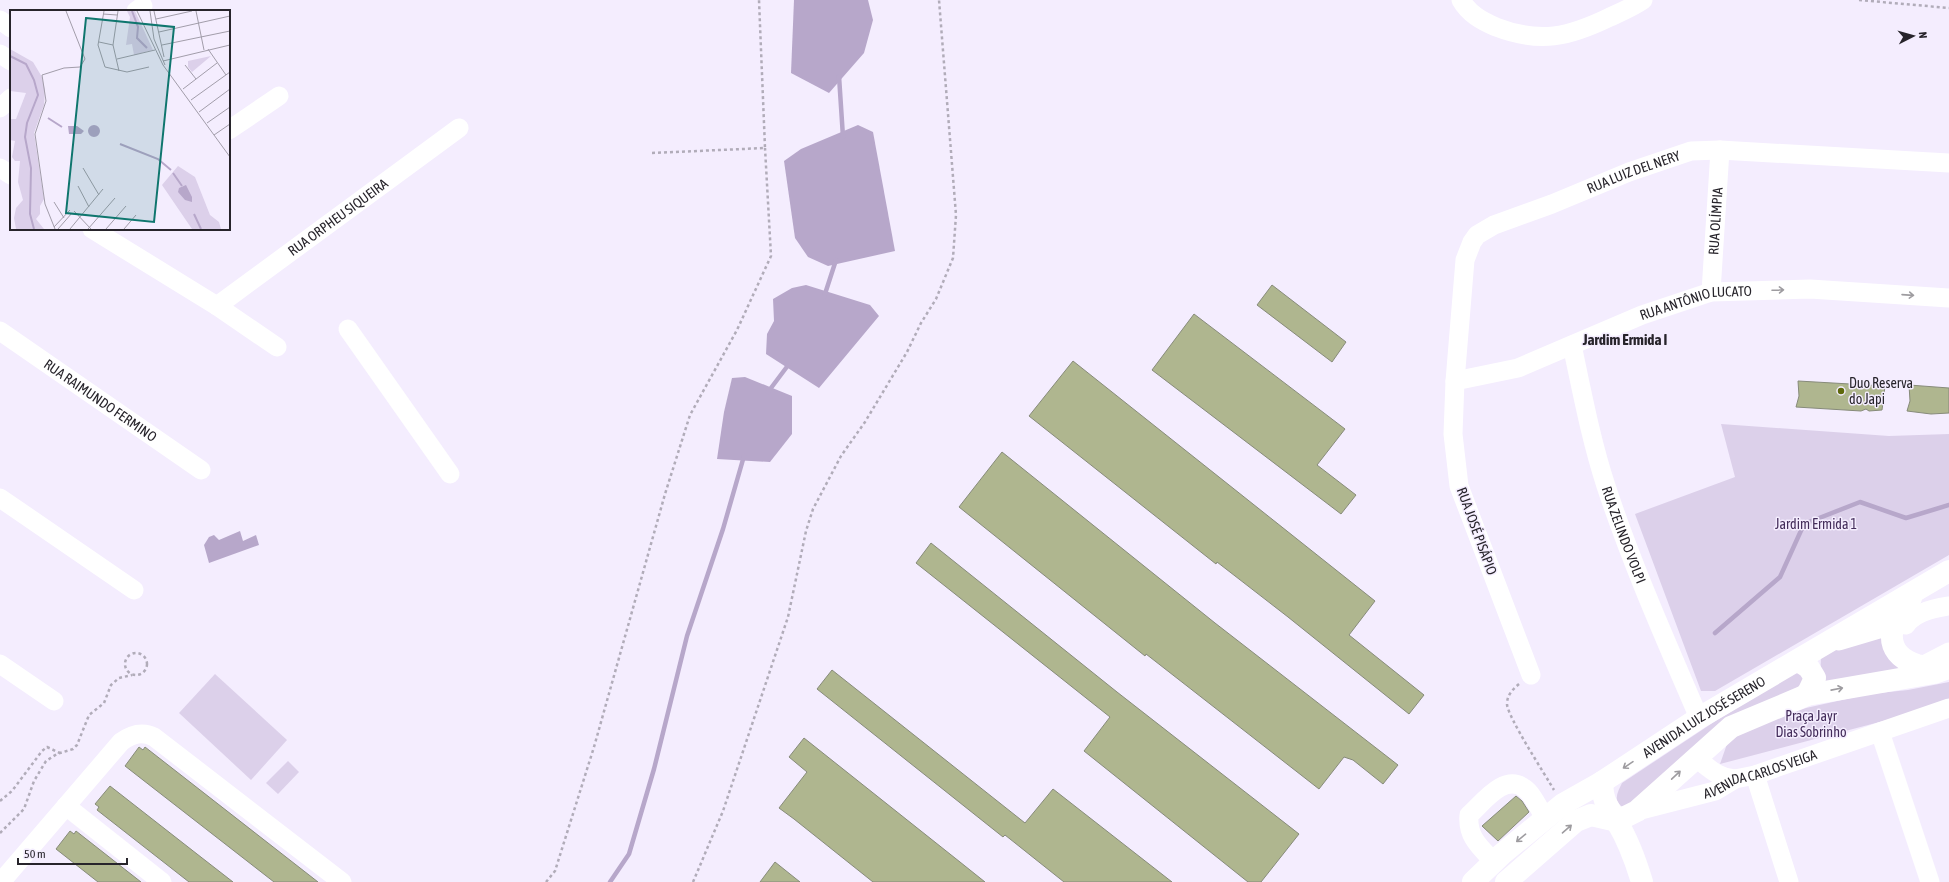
<svg xmlns="http://www.w3.org/2000/svg" width="1949" height="882" font-family="'Asap Condensed',sans-serif">
<style>
.green{fill:#dcd0ea}
.water{fill:#b7a7ca}
.lines{fill:none;stroke-linecap:round;stroke-linejoin:round}
.stream{stroke:#b7a7ca;stroke-width:4.5}
.building{fill:#afb68f;stroke:#878b7a}
.path{stroke:#b1acb9;stroke-width:2.5;stroke-dasharray:3 3;stroke-linecap:butt}
.minor{stroke:#fff;stroke-width:19}
.major{stroke:#fff;stroke-width:22}
.oneway{stroke:#9e9ca0}
.poi-dot{fill:#5e680b;stroke:#f4edfe;stroke-width:1.5}
.labels{text-anchor:middle;stroke-width:3;stroke-linejoin:round;paint-order:stroke}
.street-label{font-size:14px;fill:#27242b;stroke:#f4edfe}
.poi-label{font-size:14px;fill:#27242b;stroke:#f4edfe;text-anchor:start}
.park-label{font-size:14px;fill:#432c5a;stroke:#f4edfe}
.neighbourhood-label{font-size:15px;font-weight:bold;fill:#27242b;stroke:#f4edfe}
.inset-river{fill:none;stroke:#b7a7ca;stroke-width:2}
.inset-road{fill:none;stroke:#a29daa;stroke-width:1}
.view{fill:#0f766e;fill-opacity:0.15;stroke:#0f766e;stroke-width:2}
.inset-edge{fill:none;stroke:#27242b;stroke-width:2}
</style>
<rect width="100%" height="100%" fill="#f4edfe"/>
<g class="green">
<path d="M1721 424 1889 436 1949 434V555L1715 691H1701L1635 514 1735 477Z"/>
<path d="M1894 611 1910 671 1820 684 1821 656Z"/>
<path d="M1795 673 1803 674 1804 681 1798 687 1625 808C1612 803 1617 793 1622 783L1717 720Z"/>
<path d="M215 674 287 740 251 780 179 713Z"/>
<path d="M1949 682V702L1906 715 1720 764 1727 744 1745 730 1806 708 1869 694 1908 690Z"/>
<path d="M288 761 299 772 278 794 266 783Z"/>
</g>
<g class="water">
<path d="M794 0H868L873 20 864 53 829 93 791 73Z"/>
<path d="M858 125 873 132 895 251 828 266 808 257 795 238 784 161 801 149Z"/>
<path d="M806 285 870 305 879 316 819 388 766 354 767 334 774 321 773 299 792 288Z"/>
<path d="M745 377 792 396V434L770 462 717 459 724 412 732 378Z"/>
<path d="M240 531 243 541 256 535 259 545 209 563 204 545 209 537 214 535 219 540Z"/>
</g>
<g class="lines">
<g class="stream">
<path d="M839 76 843 137"/>
<path d="M824 297 836 260"/>
<path d="M768 392 789 364"/>
<path d="M1715 633 1780 577 1804 524 1860 502 1906 518 1949 505"/>
<path d="M610 882 629 854 654 769 687 636 723 529 744 456"/>
</g>
</g>
<g class="building">
<path d="M1272 285 1346 342 1332 362 1257 305Z"/>
<path d="M1194 314 1345 429 1317 465 1356 495 1341 514 1152 370Z"/>
<path d="M1073 361 1375 601 1349 635 1424 695 1409 714 1288 617 1217 562 1216 564 1029 416Z"/>
<path d="M1798 381 1885 386 1882 410 1869 411 1866 409 1861 411 1796 407 1799 396Z"/>
<path d="M1909 385 1949 388V413L1931 414 1907 411 1910 401Z"/>
<path d="M1002 452 1215 623 1398 765 1383 784 1353 760 1344 757 1319 789 1146 654 1145 656 959 507Z"/>
<path d="M931 543 1117 692 1299 834 1261 882H1248L1084 751 1110 717 916 563Z"/>
<path d="M832 670 1025 823 1053 789 1172 882H1064L1005 835 1003 837 817 689Z"/>
<path d="M804 738 960 862 985 882H873L794 819 779 808 807 772 789 757Z"/>
<path d="M139 747 143 750 145 747 318 882H274L125 766Z"/>
<path d="M110 786 197 854 233 882H189L97 810 99 807 95 804Z"/>
<path d="M1516 796 1522 801 1529 812 1498 841 1482 826Z"/>
<path d="M70 831 74 834 76 831 141 882H98L56 849Z"/>
<path d="M775 862 800 882H760Z"/>
</g>
<g class="lines">
<g class="path">
<path d="M1859 0 1949 8"/>
<path d="M652 153 765 148 759 0"/>
<circle cx="136" cy="664" r="11"/>
<path d="M1519 684C1513 689 1507 695 1507 704 1507 716 1546 776 1554 790"/>
<path d="M0 801 12 791 42 751 47 747 60 753"/>
<path d="M0 833 24 809 34 781 46 761 57 754 73 749 77 745 89 715 104 703 111 685 119 678 132 675"/>
<path d="M546 882 555 871 594 747 665 494 690 415 737 330 771 256 765 148"/>
<path d="M693 882 723 811 788 617 806 531 813 509 841 456 865 422 907 352 921 323 936 299 953 258 956 215 939 0"/>
</g>
<g class="minor">
<path d="M1461 0C1469 14 1482 21 1496 27 1540 44 1569 37 1610 17 1621 12 1633 7 1643 0"/>
<path d="M136 11 143 6"/>
<path d="M0 20 11 28"/>
<path d="M0 54 11 61"/>
<path d="M0 108 11 98"/>
<path d="M229 130 279 96"/>
<path d="M0 168 11 175"/>
<path d="M92 229 217 306 277 347"/>
<path id="s1" d="M1711 292 1720 150"/>
<path id="s2" d="M217 306 459 128"/>
<path d="M348 329 450 474"/>
<path id="s3" d="M0 331 201 470"/>
<path id="s4" d="M1572 345C1582 392 1591 440 1606 486 1632 565 1666 641 1699 718"/>
<path id="s5" d="M1455 381 1518 368 1642 315 1711 292 1810 289 1949 298"/>
<path d="M0 498 134 590"/>
<path d="M1906 625C1914 613 1935 608 1949 606"/>
<path d="M1839 641 1903 622 1914 617"/>
<path d="M0 664 54 701"/>
<path d="M1922 666 1949 652"/>
<path id="s6" d="M1531 675 1459 486 1453 434 1455 381 1465 260 1472 242 1477 235 1494 225 1552 204 1629 172 1691 151 1720 150 1949 163"/>
<path d="M1880 732 1930 882"/>
<path d="M1696 758C1709 768 1718 778 1735 779"/>
<path d="M1755 775 1789 882"/>
<path d="M66 806 162 882"/>
<path id="s7" d="M1637 811 1715 791 1735 779 1755 775 1949 708"/>
<path d="M1494 862C1480 847 1467 837 1469 815 1483 803 1504 773 1524 788 1533 794 1539 809 1545 818"/>
<path d="M1 882 121 742C132 734 142 731 154 737L342 882"/>
</g>
<g class="major">
<path d="M1911 598C1889 620 1880 653 1917 665 1924 667 1932 666 1939 667"/>
<path d="M1799 661 1809 668 1815 678 1807 695"/>
<path d="M1602 782C1603 803 1607 804 1617 822 1628 840 1636 862 1642 882"/>
<path id="s8" d="M1473 882 1502 854 1563 804 1602 782 1699 718 1949 571"/>
<path d="M1506 882 1576 821 1591 815 1617 821 1637 811 1731 727 1807 695 1934 673 1949 668"/>
</g>
</g>
<defs><path id="oneway-shaft" d="M-6 0H5M1.5-3L5.5 0L1.5 3" fill="none" stroke-width="1.6" stroke-linecap="round" stroke-linejoin="round"/></defs>
<g class="oneway">
<use href="#oneway-shaft" transform="translate(1778 290) rotate(-2)"/>
<use href="#oneway-shaft" transform="translate(1908 295) rotate(4)"/>
<use href="#oneway-shaft" transform="translate(1837 689) rotate(-11)"/>
<use href="#oneway-shaft" transform="translate(1628 765) rotate(146)"/>
<use href="#oneway-shaft" transform="translate(1676 775) rotate(-43)"/>
<use href="#oneway-shaft" transform="translate(1567 829) rotate(-41)"/>
<use href="#oneway-shaft" transform="translate(1521 838) rotate(140)"/>
</g>
<circle class="poi-dot" cx="1841" cy="391" r="4"/>
<g class="labels">
<g class="street-label">
<text dy="5" stroke="none"><textPath href="#s6" startOffset="626">RUA LUIZ DEL NERY</textPath></text>
<text dy="5" stroke="none"><textPath href="#s2" startOffset="150">RUA ORPHEU SIQUEIRA</textPath></text>
<text dy="5" stroke="none"><textPath href="#s1" startOffset="71">RUA OLÍMPIA</textPath></text>
<text dy="5" stroke="none"><textPath href="#s5" startOffset="255">RUA ANTÔNIO LUCATO</textPath></text>
<text dy="5" stroke="none"><textPath href="#s3" startOffset="122">RUA RAIMUNDO FERMINO</textPath></text>
<text transform="translate(1477 531) rotate(70)" y="5">RUA JOSÉ PISÁPIO</text>
<text dy="5" stroke="none"><textPath href="#s4" startOffset="197">RUA ZELINDO VOLPI</textPath></text>
<text dy="5" stroke="none"><textPath href="#s8" startOffset="285">AVENIDA LUIZ JOSÉ SERENO</textPath></text>
<text dy="5" stroke="none"><textPath href="#s7" startOffset="129">AVENIDA CARLOS VEIGA</textPath></text>
</g>
<g class="poi-label">
<text x="1849" y="388">Duo Reserva<tspan x="1849" dy="16">do Japi</tspan></text>
</g>
<g class="park-label">
<text x="1816" y="529">Jardim Ermida 1</text>
<text x="1811" y="721">Praça Jayr<tspan x="1811" dy="16">Dias Sobrinho</tspan></text>
</g>
<g class="neighbourhood-label">
<text x="1625" y="345">Jardim Ermida I</text>
</g>
</g>
<g transform="translate(10 10)">
<rect width="220" height="220" fill="#f4edfe"/>
<path d="M117 1H125L143 40 124 45 122 34 116 35 120 7ZM0 39 23 52 32 67 35 80 34 95 24 123 34 189 30 196V204L26 209 34 219H6L4 208 6 198 13 190 8 172 10 151H5L2 147 5 131 0 130V109H6L16 83 0 81ZM201 46 182 62 178 57V51ZM168 156 185 167 200 205 209 212 211 219H182L152 175Z" fill="#dcd0ea"/>
<path d="M78 121a6 6 0 1 1 12 0a6 6 0 1 1-12 0ZM58 116H67L74 121 71 124H59ZM176 175 182 187V192L175 190 168 182 169 178Z" fill="#b7a7ca"/>
<path class="inset-river" d="M122 1 128 17 127 28 137 38M0 46 16 54 24 70 28 85 17 113 15 127 21 158 20 204 24 219M38 108 52 117M110 134 148 149 161 160M163 163 172 176M184 204 191 219"/>
<path class="inset-road" d="M94 1 88 35 95 57 117 62 139 57M108 1 103 35 109 61M127 1 153 55 220 147M140 1 144 29 155 55M144 1 154 47M186 1 194 40M93 4 107 5M146 9 182 1M149 22 220 6M89 32 103 35M152 35 220 21M198 39 216 65M107 49 145 40M153 51 220 35M175 55 186 69M173 79 207 53M181 90 220 62M189 102 220 79M197 113 220 97M204 125 220 114M73 158 89 185M68 176 79 197M44 192 54 208M64 201 81 219M44 217 60 200M45 219 35 194 25 124 36 91 32 65 54 58 70 57 75 49 56 1M48 219 62 203M60 219 93 179M78 219 105 188M96 219 116 196M114 219 126 205"/>
<path class="view" d="M76 8 164 17 144 212 56 203Z"/>
<rect width="220" height="220" class="inset-edge"/>
</g>
<g transform="translate(1913 36) rotate(84)" stroke="#f4edfe" stroke-width="3" paint-order="stroke">
<path d="M0-3L7 15L0 10L-7 15Z" fill="#27242b"/>
<text y="-6" font-size="11" font-weight="bold" text-anchor="middle" fill="#27242b">N</text>
</g>
<path d="M18 858v6h109v-6" fill="none" stroke="#27242b" stroke-width="2"/>
<text x="24" y="858" font-size="12" fill="#27242b" stroke="#f4edfe" stroke-width="3" paint-order="stroke">50 m</text>
</svg>
